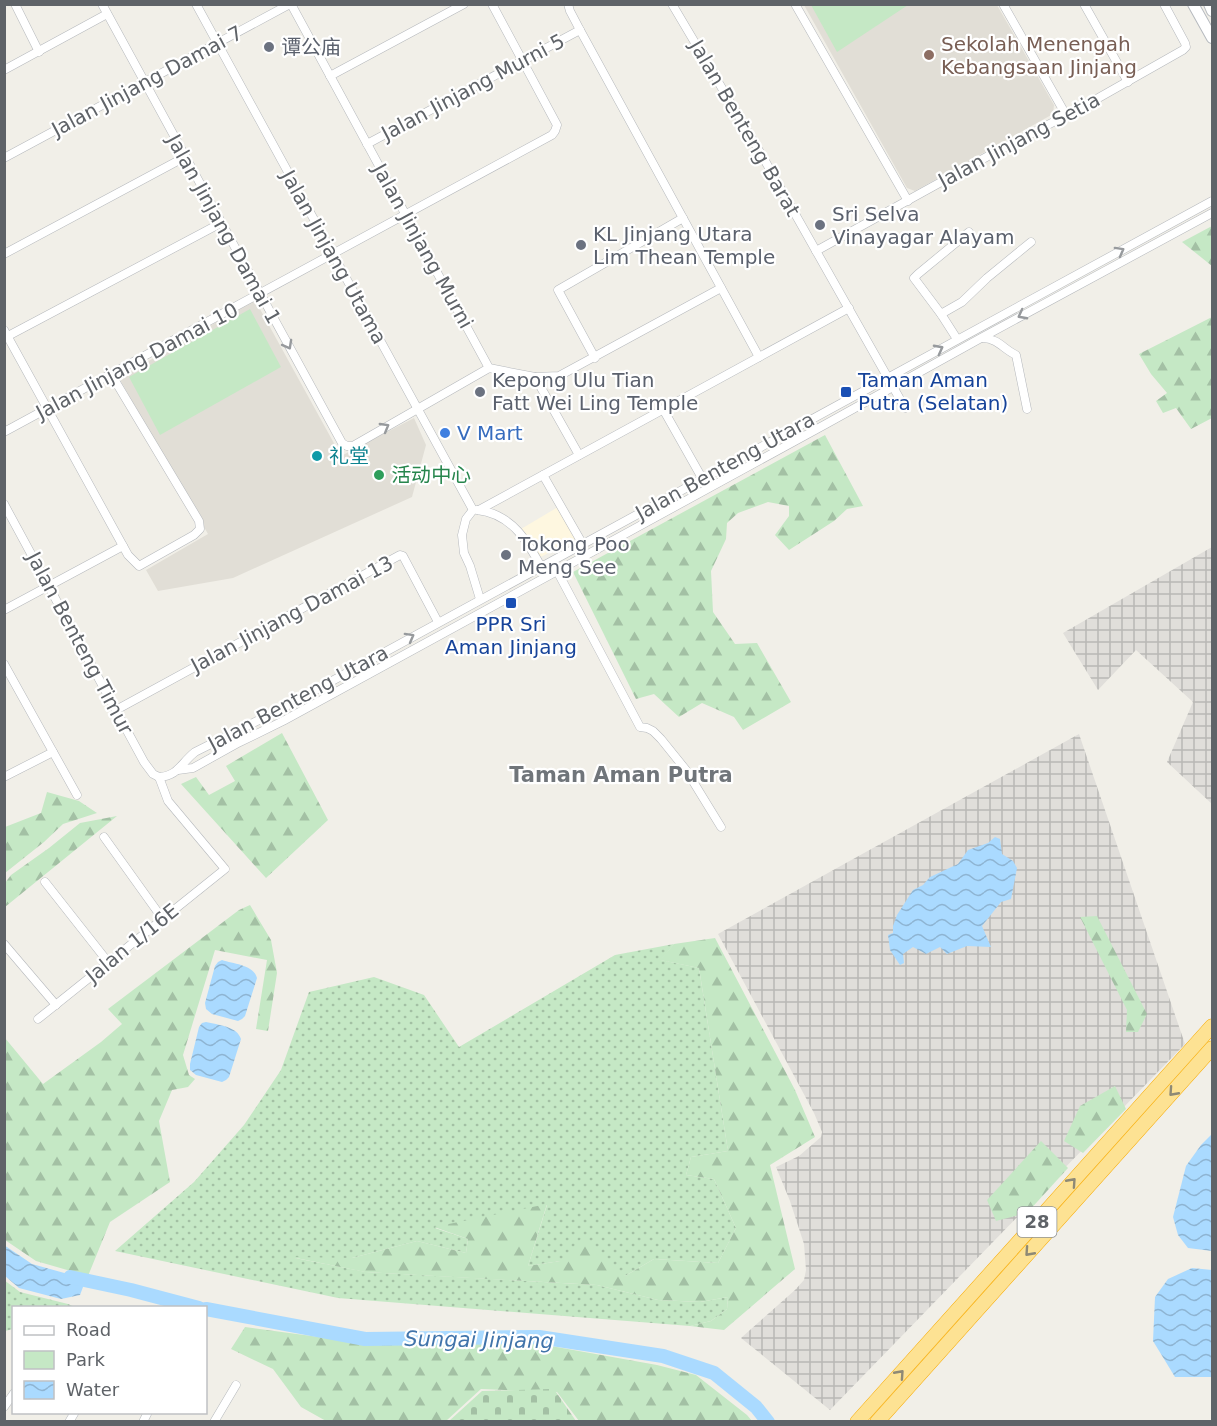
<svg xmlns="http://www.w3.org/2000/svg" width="1217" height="1426" font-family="'DejaVu Sans','Noto Sans SC',sans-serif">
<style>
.commercial{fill:#fef7e0}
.industrial{fill:url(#industrial-grid)}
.education{fill:#e1ded6}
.grass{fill:url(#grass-dots)}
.forest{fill:url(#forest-firs)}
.cemetery{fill:url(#cemetery-stones)}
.park{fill:#c5e8c5}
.water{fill:url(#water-waves)}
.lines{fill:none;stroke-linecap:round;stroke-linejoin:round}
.river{stroke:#aadaff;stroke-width:14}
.street-casing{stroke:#b5b8bc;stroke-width:9}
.secondary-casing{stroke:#b6babf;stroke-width:12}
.highway-casing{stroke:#f9ab00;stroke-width:15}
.street{stroke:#fff;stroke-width:8}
.secondary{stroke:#fff;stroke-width:10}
.highway{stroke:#fde293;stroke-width:14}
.oneway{stroke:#979a9d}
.oneway2{stroke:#8e8975}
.worship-dot{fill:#6b7280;stroke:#fff;stroke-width:2}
.education-dot{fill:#8d6e63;stroke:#fff;stroke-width:2}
.transit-dot{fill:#1a4fb4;stroke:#fff;stroke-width:2}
.shop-dot{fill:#3f7fe0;stroke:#fff;stroke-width:2}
.culture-dot{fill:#0f9aa8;stroke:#fff;stroke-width:2}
.leisure-dot{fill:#2e9e5b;stroke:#fff;stroke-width:2}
.labels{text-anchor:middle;stroke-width:4.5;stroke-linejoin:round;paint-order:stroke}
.shield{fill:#fff;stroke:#8f9295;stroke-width:1.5}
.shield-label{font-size:18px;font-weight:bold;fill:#5f6368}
.education-label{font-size:20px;fill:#785e54;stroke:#fff;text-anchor:start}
.worship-label{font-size:20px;fill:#5b616d;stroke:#fff;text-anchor:start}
.street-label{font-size:20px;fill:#5f6368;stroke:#fff}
.transit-label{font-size:20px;fill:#164399;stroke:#fff;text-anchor:start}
.shop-label{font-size:20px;fill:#366cbe;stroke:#fff;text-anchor:start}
.culture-label{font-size:20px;fill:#0d838f;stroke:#fff;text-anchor:start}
.leisure-label{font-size:20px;fill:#27864d;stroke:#fff;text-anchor:start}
.neighbourhood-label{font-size:21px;font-weight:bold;fill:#70757a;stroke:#fff}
.water-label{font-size:21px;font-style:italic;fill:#4174aa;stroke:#fff}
</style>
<defs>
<pattern id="industrial-grid" width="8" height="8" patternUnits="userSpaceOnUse" patternTransform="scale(1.5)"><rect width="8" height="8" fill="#e0deda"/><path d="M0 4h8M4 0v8" fill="none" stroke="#b9b8b5"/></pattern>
<pattern id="grass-dots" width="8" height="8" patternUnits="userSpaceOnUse" patternTransform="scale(1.5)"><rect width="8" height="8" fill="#c5e8c5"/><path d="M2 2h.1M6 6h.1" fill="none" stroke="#a3c0a4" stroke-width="1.8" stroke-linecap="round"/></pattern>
<pattern id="forest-firs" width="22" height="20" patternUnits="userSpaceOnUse" patternTransform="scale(1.5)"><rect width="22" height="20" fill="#c5e8c5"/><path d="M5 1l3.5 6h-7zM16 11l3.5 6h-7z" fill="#a3c0a4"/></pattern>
<pattern id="cemetery-stones" width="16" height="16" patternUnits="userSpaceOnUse" patternTransform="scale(1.5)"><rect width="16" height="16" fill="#c5e8c5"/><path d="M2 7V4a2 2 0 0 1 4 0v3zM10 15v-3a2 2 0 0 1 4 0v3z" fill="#a3c0a4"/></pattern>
<pattern id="water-waves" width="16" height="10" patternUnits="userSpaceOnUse" patternTransform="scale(1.5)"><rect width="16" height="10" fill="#aadaff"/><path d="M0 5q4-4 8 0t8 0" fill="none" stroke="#8eb4d2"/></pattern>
</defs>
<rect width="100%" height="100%" fill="#f1efe8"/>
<path class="commercial" d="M558 507 576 538 539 558 521 529Z"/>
<g class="industrial">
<path d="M1212 547V804L1167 762 1193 702 1136 650 1098 690 1063 633Z"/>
<path d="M1079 734 1185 1044 830 1410 741 1338 795 1290 804 1280 806 1270 804 1244 790 1201 776 1167 799 1156 821 1137 822 1132 814 1113 718 934Z"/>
</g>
<g class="education">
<path d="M804 5H997L1054 105 1053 114 915 191 907 188Z"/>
<path d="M255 300 341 456 414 418 426 445 412 497 233 578 158 591 146 570 208 534 119 378Z"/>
</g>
<g class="grass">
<path d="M674 944 661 960 699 968 728 1151 691 1157 686 1175 714 1179 736 1228 718 1263 654 1259 625 1276 560 1261 528 1266 547 1205 435 1228 468 1239 466 1253 417 1241 352 1258H295L366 1272 597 1285 658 1300 700 1302 728 1297 727 1309 711 1321 690 1326 338 1298 115 1251 194 1182 244 1125 281 1070 309 992 374 977 424 995 459 1047 615 955Z"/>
<path d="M4 1280 20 1292 68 1304 75 1307 14 1308 13 1329 5 1331Z"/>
</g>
<g class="forest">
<path d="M1212 226V266L1182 242Z"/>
<path d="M1212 317V418L1191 429 1176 408 1163 413 1156 401 1167 393 1151 374 1139 354Z"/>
<path d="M825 435 863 506 847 509 834 521 789 550 775 535 789 516V506L768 502 738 513 727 523 726 539 711 571 713 612 735 644 757 643 791 702 743 730 734 717 702 703 679 717 654 694 636 699 573 572Z"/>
<path d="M282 733 328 820 266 878 181 784 196 777 209 795 235 781 226 766Z"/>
<path d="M47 792 79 801 97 813 63 824 44 842 5 873V827L41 813Z"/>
<path d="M117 816 5 907V883L11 875 49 848 80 823Z"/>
<path d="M250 905 271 940 277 973 268 1031 256 1029 267 960 215 950 183 1055 189 1075 195 1079 188 1087 172 1090 159 1121 170 1182 110 1222 88 1276 36 1261 5 1240V1038L43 1084 101 1042 122 1024 108 1009 239 910Z"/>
<path d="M1097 916 1147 1014 1138 1032H1126L1127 1010 1080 917Z"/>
<path d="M715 938 795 1090 815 1137 770 1165 795 1269 724 1330 690 1326 711 1321 727 1309 728 1297 700 1302 658 1300 597 1285 365 1272 291 1257 352 1258 417 1241 466 1253 468 1239 434 1227 547 1204 528 1266 560 1261 582 1238 625 1276 654 1259 718 1263 736 1228 714 1179 686 1175 691 1157 728 1151 699 968 660 960 674 944Z"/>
<path d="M1115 1086 1126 1109 1083 1153 1064 1141 1080 1106Z"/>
<path d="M1041 1141 1068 1168 1027 1213 996 1221 987 1200Z"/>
<path d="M245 1327 356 1342H468L513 1339 551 1346 657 1365 696 1375 747 1415 752 1421H579L557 1392 481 1389 446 1421H326L301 1407 273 1369 231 1349Z"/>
</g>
<path class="cemetery" d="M554 1389 576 1421H449L482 1391Z"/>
<g class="park">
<path d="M811 5H908L837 52Z"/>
<path d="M250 309 281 367 160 435 129 377Z"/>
</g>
<g class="water">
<path d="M995 837 1000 839 1002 854 1013 861 1017 868 1011 899 1001 902 982 926 991 947 967 946 947 954 940 947 926 954 913 947 903 954 904 963 900 965 890 950 888 935 893 933V926L897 915 913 890 923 885 930 877 958 864 968 850 988 843Z"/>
<path d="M222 960C234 964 254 965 257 978L245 1016 242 1019 238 1021 212 1014 206 1009 205 1003 215 966 218 962Z"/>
<path d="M206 1022C218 1025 237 1026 241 1039L229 1077 226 1080 222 1082 196 1075 190 1070V1064L199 1027 202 1023Z"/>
<path d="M1212 1134V1251L1188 1248 1178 1235 1173 1217 1186 1166 1201 1145Z"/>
<path d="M4 1245 32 1264 86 1279 80 1295 61 1299 19 1288 5 1276Z"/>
<path d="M1192 1268 1212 1270V1377H1175L1153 1341 1155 1297 1168 1279Z"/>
</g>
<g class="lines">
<g class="river">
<path d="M70 1277 131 1290 199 1308"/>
<path d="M206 1309 365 1339 539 1337 663 1356 714 1373 756 1407 768 1422"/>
</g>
<g class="street-casing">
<g id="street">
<path d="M15 4 39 52"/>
<path d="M102 4 342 443 347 446H353L489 368"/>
<path d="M196 4 473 510"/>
<path d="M291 4 489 368 535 377 579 455"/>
<path d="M568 4 570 11 580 30 759 357"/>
<path d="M672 4 764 159 905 408"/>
<path d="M795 4 908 201"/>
<path d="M1003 4 1066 115"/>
<path d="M1084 4 1128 82"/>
<path d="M4 70 107 14"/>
<path d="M330 76 464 4"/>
<path d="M367 144 580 30"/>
<path d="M4 158 290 4"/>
<path d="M816 251 990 155 1086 105 1183 50 1186 47 1185 43 1164 4"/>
<path d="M4 254 185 157"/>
<path d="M941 314 962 302 987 278 1031 242"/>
<path d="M4 330 128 555 139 566 194 535 200 529 199 521 111 374"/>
<path d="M8 336 221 223"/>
<path d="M983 338C999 339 1003 349 1016 355L1027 409"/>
<path d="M957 339 941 314 914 278 918 274 969 232"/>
<path d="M595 358 558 290 683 218"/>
<path d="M535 377 559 376 721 288"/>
<path d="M663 409 702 478"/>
<path d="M4 432 552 135 555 131 557 125 492 4"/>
<path d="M543 475 582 543"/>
<path d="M4 504 144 762 153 774 159 777"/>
<path d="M473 510 466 519 462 535 464 553 470 566 480 599"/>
<path d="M477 510C515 514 530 546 546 576"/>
<path d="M479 510 849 308"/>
<path d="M555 567 640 727 647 728 653 731 661 739 686 770 721 827"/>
<path d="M4 610 123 546"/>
<path d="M4 664 77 795"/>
<path d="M116 710 400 555 403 556 438 622"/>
<path d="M178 770 193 768 236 744 283 721 826 424 981 338 1212 213"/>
<path d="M4 777 53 752"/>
<path d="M159 777C178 776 181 763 195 752L277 711 1212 201"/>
<path d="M104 837 162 918"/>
<path d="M45 882 108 962"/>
<path d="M4 944 56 1005"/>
<path d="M38 1019 225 869 168 801 159 777"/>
<path d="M4 1407 14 1393"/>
<path d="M69 1422 75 1412"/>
<path d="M143 1422 148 1412"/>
<path d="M214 1422 236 1385"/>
</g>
</g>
<g class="secondary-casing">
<g id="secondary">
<path d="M1193 4 1212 38"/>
<path d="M1209 4 1212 11"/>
</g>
</g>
<g class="highway-casing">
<g id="highway">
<path d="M857 1422 1212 1026"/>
<path d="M877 1422 1212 1048"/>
</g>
</g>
<use href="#street" class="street"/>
<use href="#secondary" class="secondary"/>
<use href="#highway" class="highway"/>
</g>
<defs><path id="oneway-chevron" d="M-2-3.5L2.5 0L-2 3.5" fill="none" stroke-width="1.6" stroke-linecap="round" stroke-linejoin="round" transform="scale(1.5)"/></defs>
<g class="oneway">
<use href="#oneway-chevron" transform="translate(1120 251) rotate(-29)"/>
<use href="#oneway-chevron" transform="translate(1022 315) rotate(152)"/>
<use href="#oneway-chevron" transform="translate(288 345) rotate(61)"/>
<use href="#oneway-chevron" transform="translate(939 349) rotate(-28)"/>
<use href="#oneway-chevron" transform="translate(385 427) rotate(-30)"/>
<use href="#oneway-chevron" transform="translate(410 637) rotate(-29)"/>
</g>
<g class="oneway2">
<use href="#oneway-chevron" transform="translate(1173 1092) rotate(132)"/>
<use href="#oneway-chevron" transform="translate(1072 1182) rotate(-48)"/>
<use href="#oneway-chevron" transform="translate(1029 1252) rotate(132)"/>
<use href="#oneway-chevron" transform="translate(900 1374) rotate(-48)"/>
</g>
<g class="worship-dot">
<circle cx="269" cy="47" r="6"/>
<circle cx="820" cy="225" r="6"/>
<circle cx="581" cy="245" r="6"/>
<circle cx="480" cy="392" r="6"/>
<circle cx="506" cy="555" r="6"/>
</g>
<circle class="education-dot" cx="929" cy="55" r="6"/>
<g class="transit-dot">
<rect x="840" y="386" width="12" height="12" rx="3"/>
<rect x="505" y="597" width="12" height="12" rx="3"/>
</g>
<circle class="shop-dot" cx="445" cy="433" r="6"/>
<circle class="culture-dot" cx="317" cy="456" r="6"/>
<circle class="leisure-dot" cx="379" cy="475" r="6"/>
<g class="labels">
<rect class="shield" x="1017.5" y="1207" width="39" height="30" rx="4.5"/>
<g class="shield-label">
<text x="1037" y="1228">28</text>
</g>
<g class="education-label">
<text x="941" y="51">Sekolah Menengah<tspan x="941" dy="23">Kebangsaan Jinjang</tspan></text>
</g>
<g class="worship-label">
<text x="281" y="54">谭公庙</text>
<text x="832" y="221">Sri Selva<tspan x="832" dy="23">Vinayagar Alayam</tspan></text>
<text x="593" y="241">KL Jinjang Utara<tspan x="593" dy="23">Lim Thean Temple</tspan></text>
<text x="492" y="387">Kepong Ulu Tian<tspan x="492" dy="23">Fatt Wei Ling Temple</tspan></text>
<text x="518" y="551">Tokong Poo<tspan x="518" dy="23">Meng See</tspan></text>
</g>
<g class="street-label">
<text transform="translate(147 81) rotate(-28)" y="7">Jalan Jinjang Damai 7</text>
<text transform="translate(473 87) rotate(-28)" y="7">Jalan Jinjang Murni 5</text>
<text transform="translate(745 128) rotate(60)" y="7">Jalan Benteng Barat</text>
<text transform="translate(1019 140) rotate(-28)" y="7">Jalan Jinjang Setia</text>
<text transform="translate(224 229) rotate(61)" y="7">Jalan Jinjang Damai 1</text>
<text transform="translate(423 246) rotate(61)" y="7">Jalan Jinjang Murni</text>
<text transform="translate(334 257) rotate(61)" y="7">Jalan Jinjang Utama</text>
<text transform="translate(137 361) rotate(-28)" y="7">Jalan Jinjang Damai 10</text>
<text transform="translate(725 466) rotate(-29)" y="7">Jalan Benteng Utara</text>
<text transform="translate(292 614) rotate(-28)" y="7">Jalan Jinjang Damai 13</text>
<text transform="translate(80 643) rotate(62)" y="7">Jalan Benteng Timur</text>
<text transform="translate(298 698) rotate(-28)" y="7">Jalan Benteng Utara</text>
<text transform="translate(132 943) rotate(-39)" y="7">Jalan 1/16E</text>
</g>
<g class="transit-label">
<text x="858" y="387">Taman Aman<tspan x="858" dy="23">Putra (Selatan)</tspan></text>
<text x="511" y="631" text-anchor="middle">PPR Sri<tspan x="511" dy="23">Aman Jinjang</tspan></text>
</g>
<g class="shop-label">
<text x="457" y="440">V Mart</text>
</g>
<g class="culture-label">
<text x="329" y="463">礼堂</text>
</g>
<g class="leisure-label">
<text x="391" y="482">活动中心</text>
</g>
<g class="neighbourhood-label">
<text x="621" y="782">Taman Aman Putra</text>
</g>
<g class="water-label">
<text transform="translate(479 1340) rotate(1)" y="7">Sungai Jinjang</text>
</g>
</g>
<rect width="1217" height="1426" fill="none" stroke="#5f6368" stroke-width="12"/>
<rect x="12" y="1306" width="195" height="108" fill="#ffffff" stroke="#bfc1c3" stroke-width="1.5"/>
<rect x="24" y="1326" width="30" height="9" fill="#ffffff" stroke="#bfc1c3" stroke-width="1.5"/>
<text x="66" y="1336" font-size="18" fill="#5f6368">Road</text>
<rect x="24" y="1351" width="30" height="18" fill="#c5e8c5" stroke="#bfc1c3" stroke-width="1.5"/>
<text x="66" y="1366" font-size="18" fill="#5f6368">Park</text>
<rect x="24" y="1381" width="30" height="18" fill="url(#water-waves)" stroke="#bfc1c3" stroke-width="1.5"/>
<text x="66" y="1396" font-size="18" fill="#5f6368">Water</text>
</svg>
